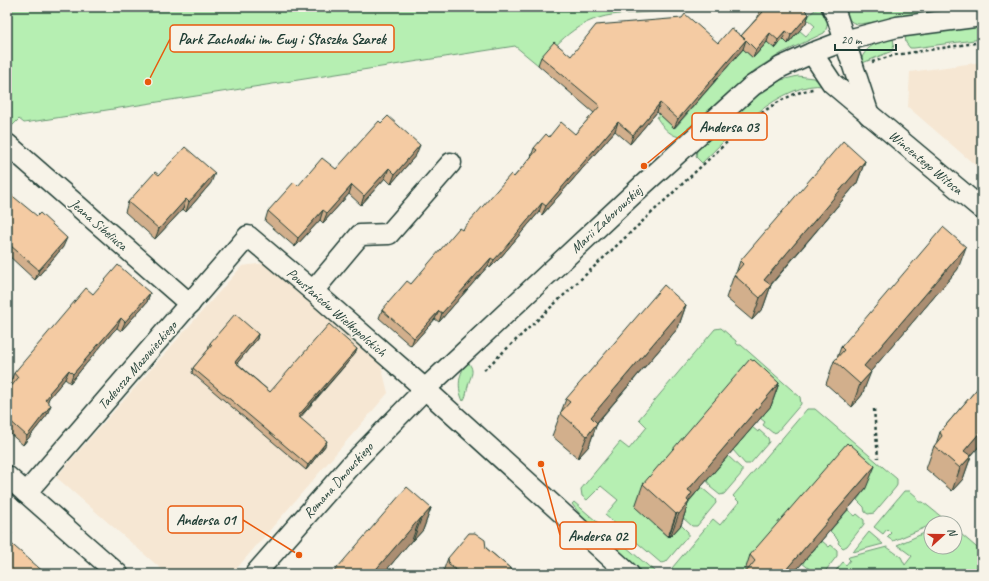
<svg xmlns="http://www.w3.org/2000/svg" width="989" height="581" font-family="Caveat,sans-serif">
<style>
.built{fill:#f6e7d3}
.green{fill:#b6efb2;stroke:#6a9673}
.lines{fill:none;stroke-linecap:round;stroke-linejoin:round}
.minor-casing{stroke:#1f3d34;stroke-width:23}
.path{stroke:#1f3d34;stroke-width:2.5;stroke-dasharray:3 3;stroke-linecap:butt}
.minor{stroke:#f7f3e8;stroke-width:20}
.wall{fill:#d2af8c;stroke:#1f3d34}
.shaded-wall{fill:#ab8e72;stroke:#1f3d34}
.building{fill:#f4cba3;stroke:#1f3d34}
.labels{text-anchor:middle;stroke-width:3.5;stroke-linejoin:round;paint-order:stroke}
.street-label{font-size:14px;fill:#1f3d34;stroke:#f7f3e8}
.leader{fill:none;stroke:#e8590c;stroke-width:1.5}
.callout-dot{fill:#e8590c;stroke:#f7f3e8;stroke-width:1.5}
.callout{fill:#f7f3e8;stroke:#e8590c;stroke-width:1.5}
.callout-label{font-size:15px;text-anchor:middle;font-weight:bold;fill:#1f3d34}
</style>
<rect width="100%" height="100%" fill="#f7f3e8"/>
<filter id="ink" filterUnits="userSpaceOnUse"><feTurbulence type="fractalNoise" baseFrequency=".025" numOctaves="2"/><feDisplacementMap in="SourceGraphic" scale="8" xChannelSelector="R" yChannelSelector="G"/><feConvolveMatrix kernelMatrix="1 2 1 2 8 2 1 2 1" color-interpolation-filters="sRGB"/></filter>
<g filter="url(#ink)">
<g class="built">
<path d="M982 62V171L908 107 910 72Z"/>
<path d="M265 263 380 361 388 393 232 574H167L56 477 242 266Z"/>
</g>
<g class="green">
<path d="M7 7H707L708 8 619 14C580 18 563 37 538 65L515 46 24 123 19 119 7 131Z"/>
<path d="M819 7C828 14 830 24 824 33L782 53 755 70 733 88 679 137C668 134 663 127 657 118L659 114 675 128 743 49 753 58 767 42 783 39 788 44 799 30 806 36 815 26 807 19 811 13Z"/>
<path d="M844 7H978L860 24C849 24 846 16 844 7Z"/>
<path d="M982 25V39L914 48H910L906 43 905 36Z"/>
<path d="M893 38 894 45 892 51 860 64C864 46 877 42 893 38Z"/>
<path d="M798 76 813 78 823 83 824 86C785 80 728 136 702 163L696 157 697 149 759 95 781 80Z"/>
<path d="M721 328 736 341V343L738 345H741L800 397 801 404 777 432 773 433 763 425 765 422 760 418 771 405 655 525V526L668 537 669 536 670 537 681 525 688 532V536L666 562 661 563 605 515 618 500 601 486 587 500 582 496 581 489 620 442 629 449 647 427 639 419 715 329Z"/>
<path d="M468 362C476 372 470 376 468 386 466 392 467 396 463 401 457 388 458 373 468 362Z"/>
<path d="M807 409H815L897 479V485L896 487 874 513 868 514 865 512 864 507 857 500 866 488 745 574H673L672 568 713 519 720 525 739 502 733 496Z"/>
<path d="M752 427 758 432 759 430 768 438 769 442 750 464H745L733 450Z"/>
<path d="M728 456 742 469V473L724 494 720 495 710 487 711 486 707 481Z"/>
<path d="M701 487 715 499 716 503 697 526H692L683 518 680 513Z"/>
<path d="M904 491H910L917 497V499L919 502H923L944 519 935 523H931V525L893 541 887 537 891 533 887 529 883 534 874 527Z"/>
<path d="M574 502 654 571 655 574H642L593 531 572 504Z"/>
<path d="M848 510 855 516 857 514 864 520V524L847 546 843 548 838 543 839 541 836 538V537L830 531Z"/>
<path d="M955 529 982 552V574H833L843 562 846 565 850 560 848 558 849 557 887 547 901 557 905 565 912 556 897 545 931 530V547H955Z"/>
<path d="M869 532 883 544 853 552Z"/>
<path d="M822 541 829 547 831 545 837 550V556L823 574H812L810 572 811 570 802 563Z"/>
</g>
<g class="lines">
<g class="minor-casing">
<g id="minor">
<path d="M832 7 837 17 869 115"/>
<path d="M812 53 832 83 982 209"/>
<path d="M7 144 190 304"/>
<path d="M313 291 360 235 389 234 451 163"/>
<path d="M7 476 118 574"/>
<path d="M26 493 248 236 313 291 425 389 629 574"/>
<path d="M255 574 349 467 425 389 645 183 752 86 781 67 812 53 844 41 897 27 982 16"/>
</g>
</g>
<g class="path">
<path d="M735 7 737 11"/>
<path d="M872 62 895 55 982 42"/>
<path d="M484 370 725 144C750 122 778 95 813 89"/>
<path d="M874 409 878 458"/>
</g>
<use href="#minor" class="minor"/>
</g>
<g class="wall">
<path d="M763 7H802L809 14 806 23 788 44 783 39 775 49 767 42 753 58 743 49 674 128 657 112 630 144 615 131 542 215 539 212 500 258 490 268 488 266 439 322 435 319 411 346 379 318 382 310 411 284 514 177 531 157 534 148 549 137 575 134 594 113 538 65 541 57 571 56 718 43 741 36 758 17 760 10Z"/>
<path d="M416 155 391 184 385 178 361 205 349 194 323 223 320 220 295 247 265 221 268 211 298 186 336 169Z"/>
<path d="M865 161 857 183 771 285 763 308 752 320 726 298 734 275 736 273 740 261Z"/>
<path d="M159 175 211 183 186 212 183 209 155 239 125 212 128 202Z"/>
<path d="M7 195 63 247 35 280 8 255 7 256Z"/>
<path d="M958 269 870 372 862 395 852 407 826 384 834 361 837 358 841 347Z"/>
<path d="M150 293 147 302 121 331 117 328 112 333 70 383 65 379 49 398 47 402V415L23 445 7 431V392L13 385 10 383 14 373 93 294Z"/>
<path d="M686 305 678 328 597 423 589 446 578 458 552 436 566 399Z"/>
<path d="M258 334 257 339 237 363 270 392 357 349 355 354 300 418 325 446 306 470 192 373 193 368 209 349 208 348 210 343Z"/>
<path d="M779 383 771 406 689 501 681 525 670 537 669 536 668 537 635 507 643 484Z"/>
<path d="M982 383V443L971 456 963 479 952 491 926 469 934 446 936 444 940 432Z"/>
<path d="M866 488 793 574H744L750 555Z"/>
<path d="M431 508 423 530 413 541 412 540 383 574H332Z"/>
<path d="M486 548 517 574H442L448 558Z"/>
</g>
<g class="shaded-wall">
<path d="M809 14 806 23 788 44 791 35Z"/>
<path d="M786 31 783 39 775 49 778 40Z"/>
<path d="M770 33 767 42 753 58 756 50Z"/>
<path d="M746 40 743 49 674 128 678 119Z"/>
<path d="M660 103 657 112 630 144 633 135Z"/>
<path d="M618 122 615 131 542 215 546 206Z"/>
<path d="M420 145 416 155 391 184 395 174Z"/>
<path d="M865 161 857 183 760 297 764 280Z"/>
<path d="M389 168 385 178 361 205 364 196Z"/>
<path d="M215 173 211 183 186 212 189 202Z"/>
<path d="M352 185 349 194 323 223 327 213Z"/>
<path d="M186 199 183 209 155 239 159 229Z"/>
<path d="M542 203 539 212 500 258 490 268 494 260Z"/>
<path d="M323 210 320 220 295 247 298 238Z"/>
<path d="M67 238 63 247 35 280 39 270Z"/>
<path d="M11 246 8 255 7 256V252L8 249Z"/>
<path d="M966 247 958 269 860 384 864 366Z"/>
<path d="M491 258 488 266 439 322 442 313Z"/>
<path d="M771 285 763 308 752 320 760 298Z"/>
<path d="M150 293 147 302 121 331 125 322Z"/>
<path d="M686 305 678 328 586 435 591 417Z"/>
<path d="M439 311 435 319 411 346 414 338Z"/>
<path d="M121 318 117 328 112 333 70 383 73 374 116 324Z"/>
<path d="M258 334 257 339 234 367 235 362Z"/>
<path d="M357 349 355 354 296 421 298 416Z"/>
<path d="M69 370 65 379 49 398 47 404 45 400 49 393Z"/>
<path d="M871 372 862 395 852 407 860 384Z"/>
<path d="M779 383 771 406 689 501 681 525 670 537 688 490Z"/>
<path d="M51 405 47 415 23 445 27 436Z"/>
<path d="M597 423 589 446 578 458 587 436Z"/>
<path d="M982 430V443L962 466 971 456 963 479 952 491 960 468 964 451Z"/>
<path d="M327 441 325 446 306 470 308 465Z"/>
<path d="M875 466 866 488 793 574H783L784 572Z"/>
<path d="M431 508 423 530 413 541 421 519Z"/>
<path d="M677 513 669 536 668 537 676 514Z"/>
<path d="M420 518 412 540 383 574H372Z"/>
<path d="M12 533 7 546V538Z"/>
<path d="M459 572H466V574H458Z"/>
</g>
<g class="building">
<path d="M763 7H802L809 14 791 35 786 31 778 40 770 33 756 50 746 40 678 119 660 103 633 135 618 122 546 206 542 203 504 249 494 260 491 258 442 313 439 311 414 338 382 310 407 281 411 284 459 228 462 230 511 174 514 177 537 150 534 148 546 134 549 137 561 122 575 134 600 106 541 57 554 42 571 56 596 25 682 18 685 14 718 43 731 28 745 39 741 36 763 12 760 10Z"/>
<path d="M388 116 420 145 395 174 389 168 364 196 352 185 327 213 323 210 298 238 268 211 294 182 298 186 322 158 336 169 379 121 381 123Z"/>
<path d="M843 141 865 161 764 280 771 285 760 298 734 275 743 264 740 261Z"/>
<path d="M185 147 215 173 189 202 186 199 159 229 128 202 155 172 159 175Z"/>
<path d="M9 193 37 216 40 213 67 238 39 270 11 246 8 249 7 248V195Z"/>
<path d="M943 227 966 247 864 366 871 372 860 384 834 361 844 350 841 347Z"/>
<path d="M118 265 150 293 125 322 121 318 116 324 73 374 69 370 49 393 50 394 45 400 51 405 27 436 7 418V392L18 378 14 373 86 288 93 294Z"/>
<path d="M664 285 686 305 591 417 597 423 587 436 560 413 570 402 566 399Z"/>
<path d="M235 314 258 334 235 362 270 392 329 324 357 349 298 416 327 441 308 465 193 368 212 345 210 343Z"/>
<path d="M750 359 753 361 754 360 779 383 688 490 692 493 687 500 689 502 679 514 677 513 676 514 643 484Z"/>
<path d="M982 383V430L964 451 971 456 960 468 934 446 942 436 940 432Z"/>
<path d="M847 443 849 445 850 444 875 466 784 572 786 574H748L746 572 755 561 750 555Z"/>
<path d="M407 487 431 508 421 519 420 518 372 574H332Z"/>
<path d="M7 528 12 533 7 538Z"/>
<path d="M469 533H475L485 540 486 548 517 574H469L466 572H459L449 565 448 558Z"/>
<path d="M7 540 46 574H7Z"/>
</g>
</g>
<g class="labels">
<g class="street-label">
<text transform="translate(926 162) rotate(40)" y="5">Wincentego Witosa</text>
<text transform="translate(606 219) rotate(-43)" y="5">Marii Zaborowskiej</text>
<text transform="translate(99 224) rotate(41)" y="5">Jeana Sibeliusa</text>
<text transform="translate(337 312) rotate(41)" y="5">Powstańców Wielkopolskich</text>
<text transform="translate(137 365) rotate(-49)" y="5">Tadeusza Mazowieckiego</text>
<text transform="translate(338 480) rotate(-48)" y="5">Romana Dmowskiego</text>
</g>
</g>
<path class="leader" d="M148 82L170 39M644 166L692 126M299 555L243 520M541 464L560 535"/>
<g class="callout-dot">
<circle cx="148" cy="82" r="4"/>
<circle cx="644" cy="166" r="4"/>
<circle cx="299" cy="555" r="4"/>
<circle cx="541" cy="464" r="4"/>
</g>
<g class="callout">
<rect x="170" y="25" width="224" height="27" rx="4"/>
<rect x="692" y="113" width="75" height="27" rx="4"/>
<rect x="168" y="506" width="75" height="27" rx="4"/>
<rect x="560" y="522" width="76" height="27" rx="4"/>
</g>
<g class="callout-label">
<text x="282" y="44">Park Zachodni im. Ewy i Staszka Szarek</text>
<text x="729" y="132">Andersa 03</text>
<text x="206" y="525">Andersa 01</text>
<text x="598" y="541">Andersa 02</text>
</g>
<rect width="989" height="581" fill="none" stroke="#f7f3e8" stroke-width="24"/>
<rect x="12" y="12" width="965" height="557" fill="none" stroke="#1f3d34" stroke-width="1.5" filter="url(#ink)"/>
<g transform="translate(943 535) rotate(69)"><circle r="19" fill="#f7f3e8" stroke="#a1aaa0"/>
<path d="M0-3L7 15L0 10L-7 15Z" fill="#c8321e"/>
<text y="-6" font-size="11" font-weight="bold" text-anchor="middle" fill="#1f3d34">N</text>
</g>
<path d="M835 44v6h61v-6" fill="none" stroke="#1f3d34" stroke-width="2"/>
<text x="841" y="44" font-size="12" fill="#1f3d34" stroke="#f7f3e8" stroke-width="3" paint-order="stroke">20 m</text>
</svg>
